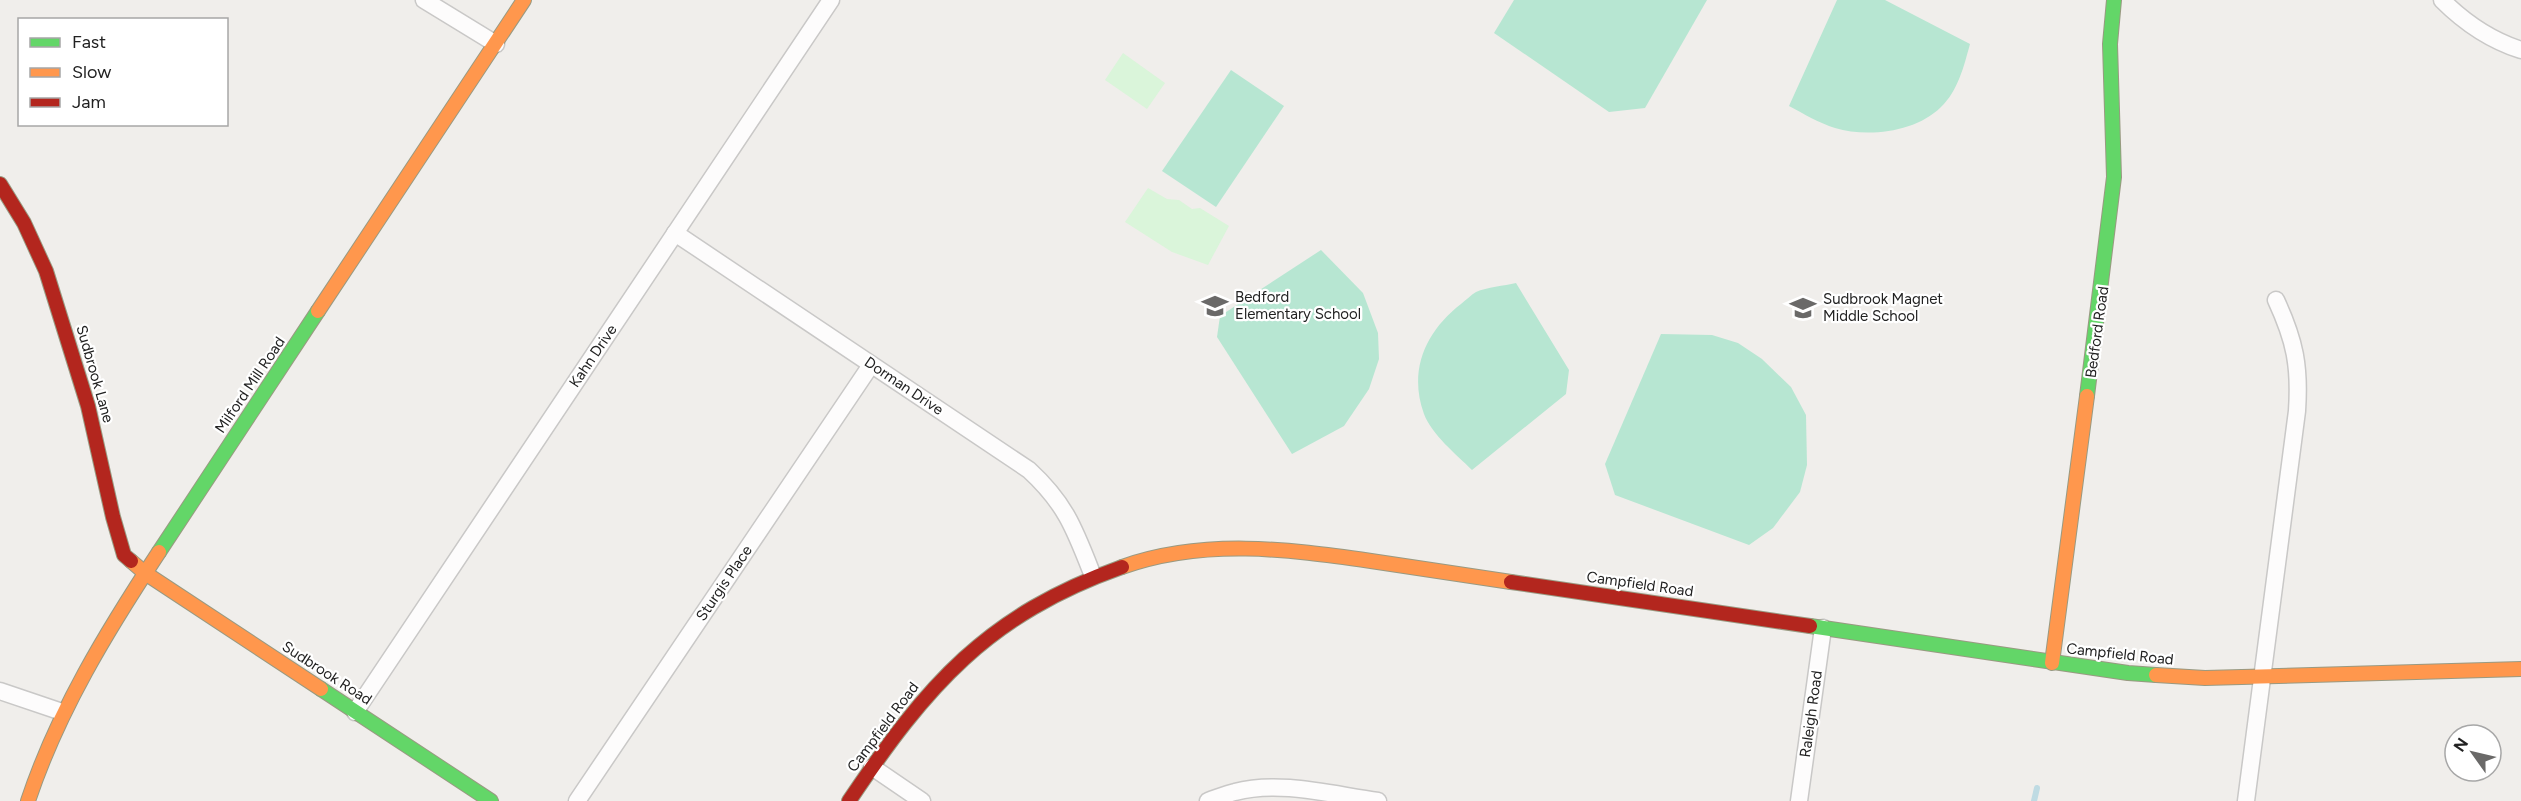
<svg xmlns="http://www.w3.org/2000/svg" width="2521" height="801" font-family="Figtree,sans-serif">
<style>
.park{fill:#daf5da}
.pitch{fill:#b7e6d2}
.lines{fill:none;stroke-linecap:round;stroke-linejoin:round}
.stream{stroke:#bfdbe3;stroke-width:6}
.street-casing{stroke:#c9c8c7;stroke-width:19}
.fast-casing{stroke:#999a82;stroke-width:16}
.slow-casing{stroke:#999a82;stroke-width:16}
.jam-casing{stroke:#999a82;stroke-width:16}
.street{stroke:#fdfcfc;stroke-width:16}
.fast{stroke:#63d668;stroke-width:14}
.slow{stroke:#ff974d;stroke-width:14}
.jam{stroke:#b3261e;stroke-width:14}
.labels{text-anchor:middle;stroke-width:4.5;stroke-linejoin:round;paint-order:stroke}
.poi-label{font-size:15px;fill:#222;stroke:#fff;text-anchor:start}
.street-label{font-size:15px;fill:#222;stroke:#fff}
</style>
<rect width="100%" height="100%" fill="#f0eeeb"/>
<g class="park">
<path d="M1123 53 1165 83 1147 109 1105 80Z"/>
<path d="M1148 188 1167 199 1179 200 1192 209 1200 208 1229 226 1208 265 1172 252 1125 222Z"/>
</g>
<g class="pitch">
<path d="M1514 0H1707L1645 108 1609 112 1494 33Z"/>
<path d="M1837 0H1885L1970 44C1964 66 1958 91 1941 107 1916 132 1868 138 1835 128 1819 123 1804 114 1789 106Z"/>
<path d="M1231 70 1284 106 1216 207 1162 171Z"/>
<path d="M1321 250 1363 293 1378 333 1379 359 1369 389 1344 426 1292 454 1217 337 1220 316Z"/>
<path d="M1516 283 1569 370 1566 394 1472 470C1456 454 1432 435 1424 414 1408 370 1426 331 1461 304 1466 300 1471 295 1476 292 1487 287 1504 286 1516 283Z"/>
<path d="M1661 334 1712 335 1738 343 1762 359 1791 387 1806 415 1807 465 1800 492 1773 528 1749 545 1615 495 1605 464Z"/>
</g>
<g class="lines">
<path class="stream" d="M2034 801 2037 788"/>
<g class="street-casing">
<g id="street">
<path d="M424 0 496 44"/>
<path d="M2442 0C2465 23 2490 40 2521 50"/>
<path d="M675 233 1029 470C1066 504 1075 530 1093 576"/>
<path d="M0 691 62 712"/>
<path d="M355 712 831 0"/>
<path d="M872 767 922 801"/>
<path d="M577 801 871 365"/>
<path d="M1208 801C1217 798 1226 794 1235 792 1280 780 1333 795 1378 801"/>
<path d="M1799 801 1823 628"/>
<path d="M2246 801 2297 411C2300 366 2295 341 2276 300"/>
</g>
</g>
<g class="fast-casing">
<g id="fast">
<path d="M2087 396 2114 177 2110 44 2114 0"/>
<path d="M159 552 318 311"/>
<path d="M1810 626 2128 673 2156 675"/>
<path d="M321 689 491 801"/>
</g>
</g>
<g class="slow-casing">
<g id="slow">
<path d="M318 311 524 0"/>
<path d="M131 561 145 573 321 689"/>
<path d="M1122 567C1204 538 1287 549 1371 561 1417 568 1464 575 1511 582"/>
<path d="M2052 663 2087 396"/>
<path d="M2156 675 2205 678 2521 669"/>
<path d="M28 801C58 711 107 631 159 552"/>
</g>
</g>
<g class="jam-casing">
<g id="jam">
<path d="M0 184 24 223 46 271 88 406 113 517 124 555 131 561"/>
<path d="M1511 582 1810 626"/>
<path d="M849 801C927 685 987 615 1122 567"/>
</g>
</g>
<use href="#street" class="street"/>
<use href="#fast" class="fast"/>
<use href="#slow" class="slow"/>
<use href="#jam" class="jam"/>
</g>
<defs>
<g id="school-bare" transform="scale(2.07)"><path d="M0-5L7-2L0 1L-7-2ZM-4 1L0 2.5L4 1V4Q0 6-4 4Z" fill="#6a6968" stroke="#fff" stroke-width="2.5" paint-order="stroke"/></g>
</defs>
<g fill-rule="evenodd">
<use href="#school-bare" x="1215" y="306"/>
<use href="#school-bare" x="1803" y="308"/>
</g>
<g class="labels">
<g class="poi-label">
<text x="1235" y="302">Bedford<tspan x="1235" dy="17">Elementary School</tspan></text>
<text x="1823" y="304">Sudbrook Magnet<tspan x="1823" dy="17">Middle School</tspan></text>
</g>
<g class="street-label">
<text transform="translate(2097 332) rotate(-82)" y="5">Bedford Road</text>
<text transform="translate(593 356) rotate(-56)" y="5">Kahn Drive</text>
<text transform="translate(95 374) rotate(74)" y="5">Sudbrook Lane</text>
<text transform="translate(250 385) rotate(-56)" y="5">Milford Mill Road</text>
<text transform="translate(904 386) rotate(34)" y="5">Dorman Drive</text>
<text transform="translate(724 583) rotate(-56)" y="5">Sturgis Place</text>
<text transform="translate(1640 584) rotate(8)" y="5">Campfield Road</text>
<text transform="translate(2120 654) rotate(6)" y="5">Campfield Road</text>
<text transform="translate(327 673) rotate(33)" y="5">Sudbrook Road</text>
<text transform="translate(1811 714) rotate(-82)" y="5">Raleigh Road</text>
<text transform="translate(883 727) rotate(-53)" y="5">Campfield Road</text>
</g>
</g>
<rect x="18" y="18" width="210" height="108" fill="#ffffff" stroke="#a7a7a7" stroke-width="1.5"/>
<rect x="30" y="38" width="30" height="9" fill="#63d668" stroke="#a7a7a7" stroke-width="1.5"/>
<text x="72" y="48" font-size="18" fill="#222222">Fast</text>
<rect x="30" y="68" width="30" height="9" fill="#ff974d" stroke="#a7a7a7" stroke-width="1.5"/>
<text x="72" y="78" font-size="18" fill="#222222">Slow</text>
<rect x="30" y="98" width="30" height="9" fill="#b3261e" stroke="#a7a7a7" stroke-width="1.5"/>
<text x="72" y="108" font-size="18" fill="#222222">Jam</text>
<g transform="translate(2473 753) rotate(304)"><circle r="28" fill="#ffffff" stroke="#a7a7a7" stroke-width="1.5"/>
<path d="M0-4.5L10 22L0 15L-10 22Z" fill="#6a6968"/>
<text y="-9" font-size="16" font-weight="bold" text-anchor="middle" fill="#222222">N</text>
</g>
</svg>
